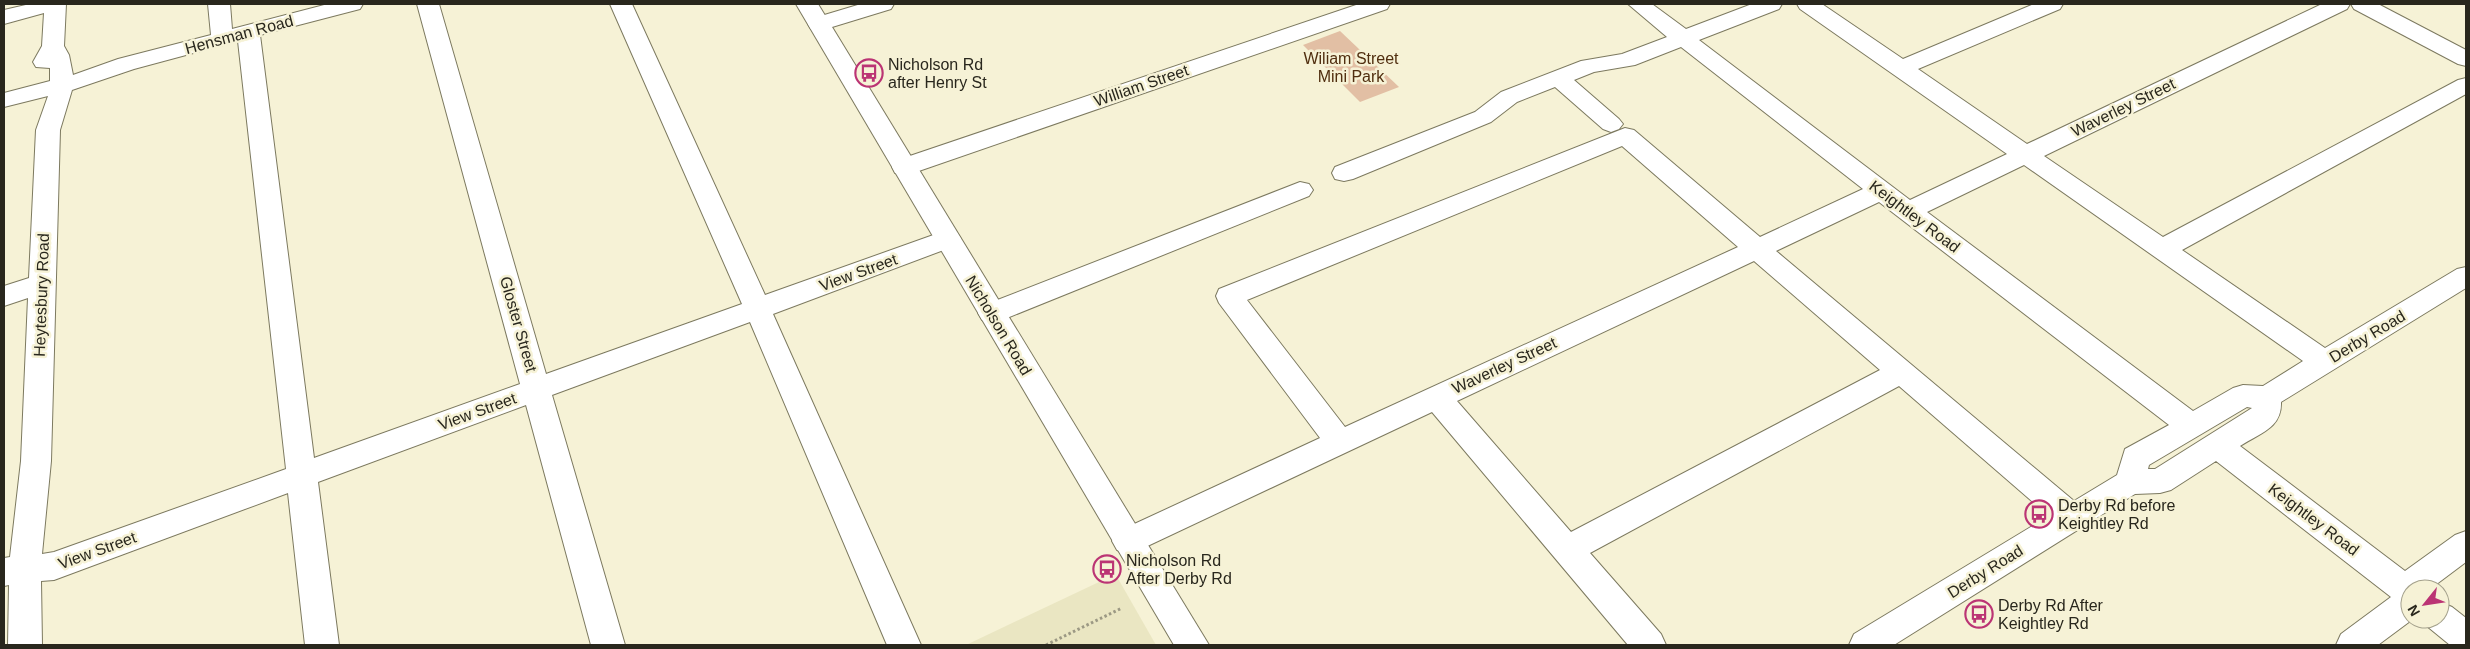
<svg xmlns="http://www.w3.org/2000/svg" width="2470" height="649" font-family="Arial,sans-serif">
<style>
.built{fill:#eae6c2}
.green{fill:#e2bfa4}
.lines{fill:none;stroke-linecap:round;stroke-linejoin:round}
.minor-casing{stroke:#7c795f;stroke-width:2}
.major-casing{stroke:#7c795f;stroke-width:2}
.path{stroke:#9c9984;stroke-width:3;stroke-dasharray:2.5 2.5;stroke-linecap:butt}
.minor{fill:#fff;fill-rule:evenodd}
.major{fill:#fff;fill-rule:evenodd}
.labels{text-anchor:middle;stroke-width:5;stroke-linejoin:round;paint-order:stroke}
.street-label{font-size:16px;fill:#29271d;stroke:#f6f2d6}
.park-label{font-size:16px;fill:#502e0f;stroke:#f6f2d6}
.poi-label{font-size:16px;fill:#29271d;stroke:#f6f2d6;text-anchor:start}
</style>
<rect width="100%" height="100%" fill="#f6f2d6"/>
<path class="built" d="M1116 575 1156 645H966L1099 582Z"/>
<path class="green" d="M1340 31 1399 87 1360 102 1303 45Z"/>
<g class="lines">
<g class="minor-casing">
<g id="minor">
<path d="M30 4H66L64 46 69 55 73 75 118 59 211 35 208 4H230L232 29 328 4H363L360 9 260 35 314 458 520 384 417 4H439L546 374 742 304 610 4H632L765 295 939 233 948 230 957 233 961 239 957 245 773 314 921 645H887L750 322 552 395 625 645H591L526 405 318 482 339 645H305L288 493 54 580 41 581 42 645H8L9 585 4 586V558L10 557 21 461 28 298 4 306V286L29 278 36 130 48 96 4 107V93L50 81V68L36 67 33 62 42 46 44 13 4 24V10ZM238 41 286 469 54 552 42 554 51 461 60 130 72 90 134 69Z"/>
<path d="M861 4H894L891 9 819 31 811 29 808 24 811 19Z"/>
<path d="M1359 4H1390L1387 9 913 173 904 175 895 173 892 167 895 161Z"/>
<path d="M1628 4H1652L1686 29 1752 4H1782L1779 9 1699 40 1910 200 2007 154 1800 9 1797 4H1822L1903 59 2034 4H2063L2060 9 1918 69 2027 144 2322 4H2350L2347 9 2044 156 2163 237 2458 80 2466 78V94L2182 250 2325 348 2457 269 2466 267V288L2281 402C2282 428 2260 433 2240 446L2405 571 2455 535 2466 531V562L2430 589H2410V619H2413L2378 645H2336L2341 634 2391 597 2216 461 2171 490 2160 493 2135 494 1894 645H1849L1854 634 2049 516 1899 386 1590 553 1661 634 1666 645H1628L1432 412 1139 550 1128 554 1117 550 1112 541 1117 532 1320 438 1219 303 1216 296 1219 289 1625 128 1634 130 1760 237 1863 189 1681 47 1635 65 1594 72 1574 80 1619 119 1623 124 1619 129 1611 132 1603 129 1555 87 1517 102 1491 122 1353 179 1344 181 1335 179 1332 173 1335 167 1475 112 1501 92 1581 61 1622 54 1667 37ZM1622 146 1738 247 1345 427 1247 300ZM2024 165 2303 361 2263 386 2243 385 2233 388 2193 411 1927 212ZM1879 202 2169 425 2125 449 2117 475 2074 501 1776 251ZM1754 261 1880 370 1571 532 1457 401ZM2247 407 2252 408 2155 469H2148L2149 465Z"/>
<path d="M2351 4H2378L2466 50V66L2458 64 2354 9Z"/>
<path d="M1300 182 1309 184 1313 190 1309 196 1002 320 992 323 982 320 978 313 982 306Z"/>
<path d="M2440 602 2452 607 2466 618V645H2450L2428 627 2425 619H2440Z"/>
</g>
</g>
<g class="major-casing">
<path id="major" d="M796 4H818L1209 645H1174Z"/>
</g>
<path class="path" d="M1046 645 1122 608"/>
<use href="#minor" class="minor"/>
<use href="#major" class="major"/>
</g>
<defs>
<g id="bus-ring" transform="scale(1.4375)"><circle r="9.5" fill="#f6f2d6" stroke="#bb3474" stroke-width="1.5"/><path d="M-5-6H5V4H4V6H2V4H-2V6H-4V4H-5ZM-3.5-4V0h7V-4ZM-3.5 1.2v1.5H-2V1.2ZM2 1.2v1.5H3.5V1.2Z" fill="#bb3474"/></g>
</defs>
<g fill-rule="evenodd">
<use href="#bus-ring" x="869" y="73"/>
<use href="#bus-ring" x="2039" y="514"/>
<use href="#bus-ring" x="1107" y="569"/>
<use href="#bus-ring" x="1979" y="614"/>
</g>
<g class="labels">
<g class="street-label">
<text transform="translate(239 34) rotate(-15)" y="6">Hensman Road</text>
<text transform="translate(1141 85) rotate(-19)" y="6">William Street</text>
<text transform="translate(2123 107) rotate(-26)" y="6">Waverley Street</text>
<text transform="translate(1915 216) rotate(37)" y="6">Keightley Road</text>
<text transform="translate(858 272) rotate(-20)" y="6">View Street</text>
<text transform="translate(41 295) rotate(-88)" y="6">Heytesbury Road</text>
<text transform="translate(519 324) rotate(74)" y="6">Gloster Street</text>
<text transform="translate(999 325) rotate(59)" y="6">Nicholson Road</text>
<text transform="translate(2367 336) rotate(-31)" y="6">Derby Road</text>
<text transform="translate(1504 365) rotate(-25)" y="6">Waverley Street</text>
<text transform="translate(477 411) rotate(-20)" y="6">View Street</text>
<text transform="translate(2314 519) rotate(37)" y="6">Keightley Road</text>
<text transform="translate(97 550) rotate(-20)" y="6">View Street</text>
<text transform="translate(1985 571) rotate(-32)" y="6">Derby Road</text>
</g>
<g class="park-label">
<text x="1351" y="64">Wiliam Street<tspan x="1351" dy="18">Mini Park</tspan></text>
</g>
<g class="poi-label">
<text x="888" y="70">Nicholson Rd<tspan x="888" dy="18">after Henry St</tspan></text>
<text x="2058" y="511">Derby Rd before<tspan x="2058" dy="18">Keightley Rd</tspan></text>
<text x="1126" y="566">Nicholson Rd<tspan x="1126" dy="18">After Derby Rd</tspan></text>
<text x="1998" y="611">Derby Rd After<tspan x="1998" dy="18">Keightley Rd</tspan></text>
</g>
</g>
<rect width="2470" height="649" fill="none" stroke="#29271d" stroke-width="10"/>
<g transform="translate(2425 604) rotate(240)"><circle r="24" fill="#f6f2d6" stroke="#a4a18c"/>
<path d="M0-4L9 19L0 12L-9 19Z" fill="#bb3474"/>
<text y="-8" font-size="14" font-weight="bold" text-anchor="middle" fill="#29271d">N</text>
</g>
</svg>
